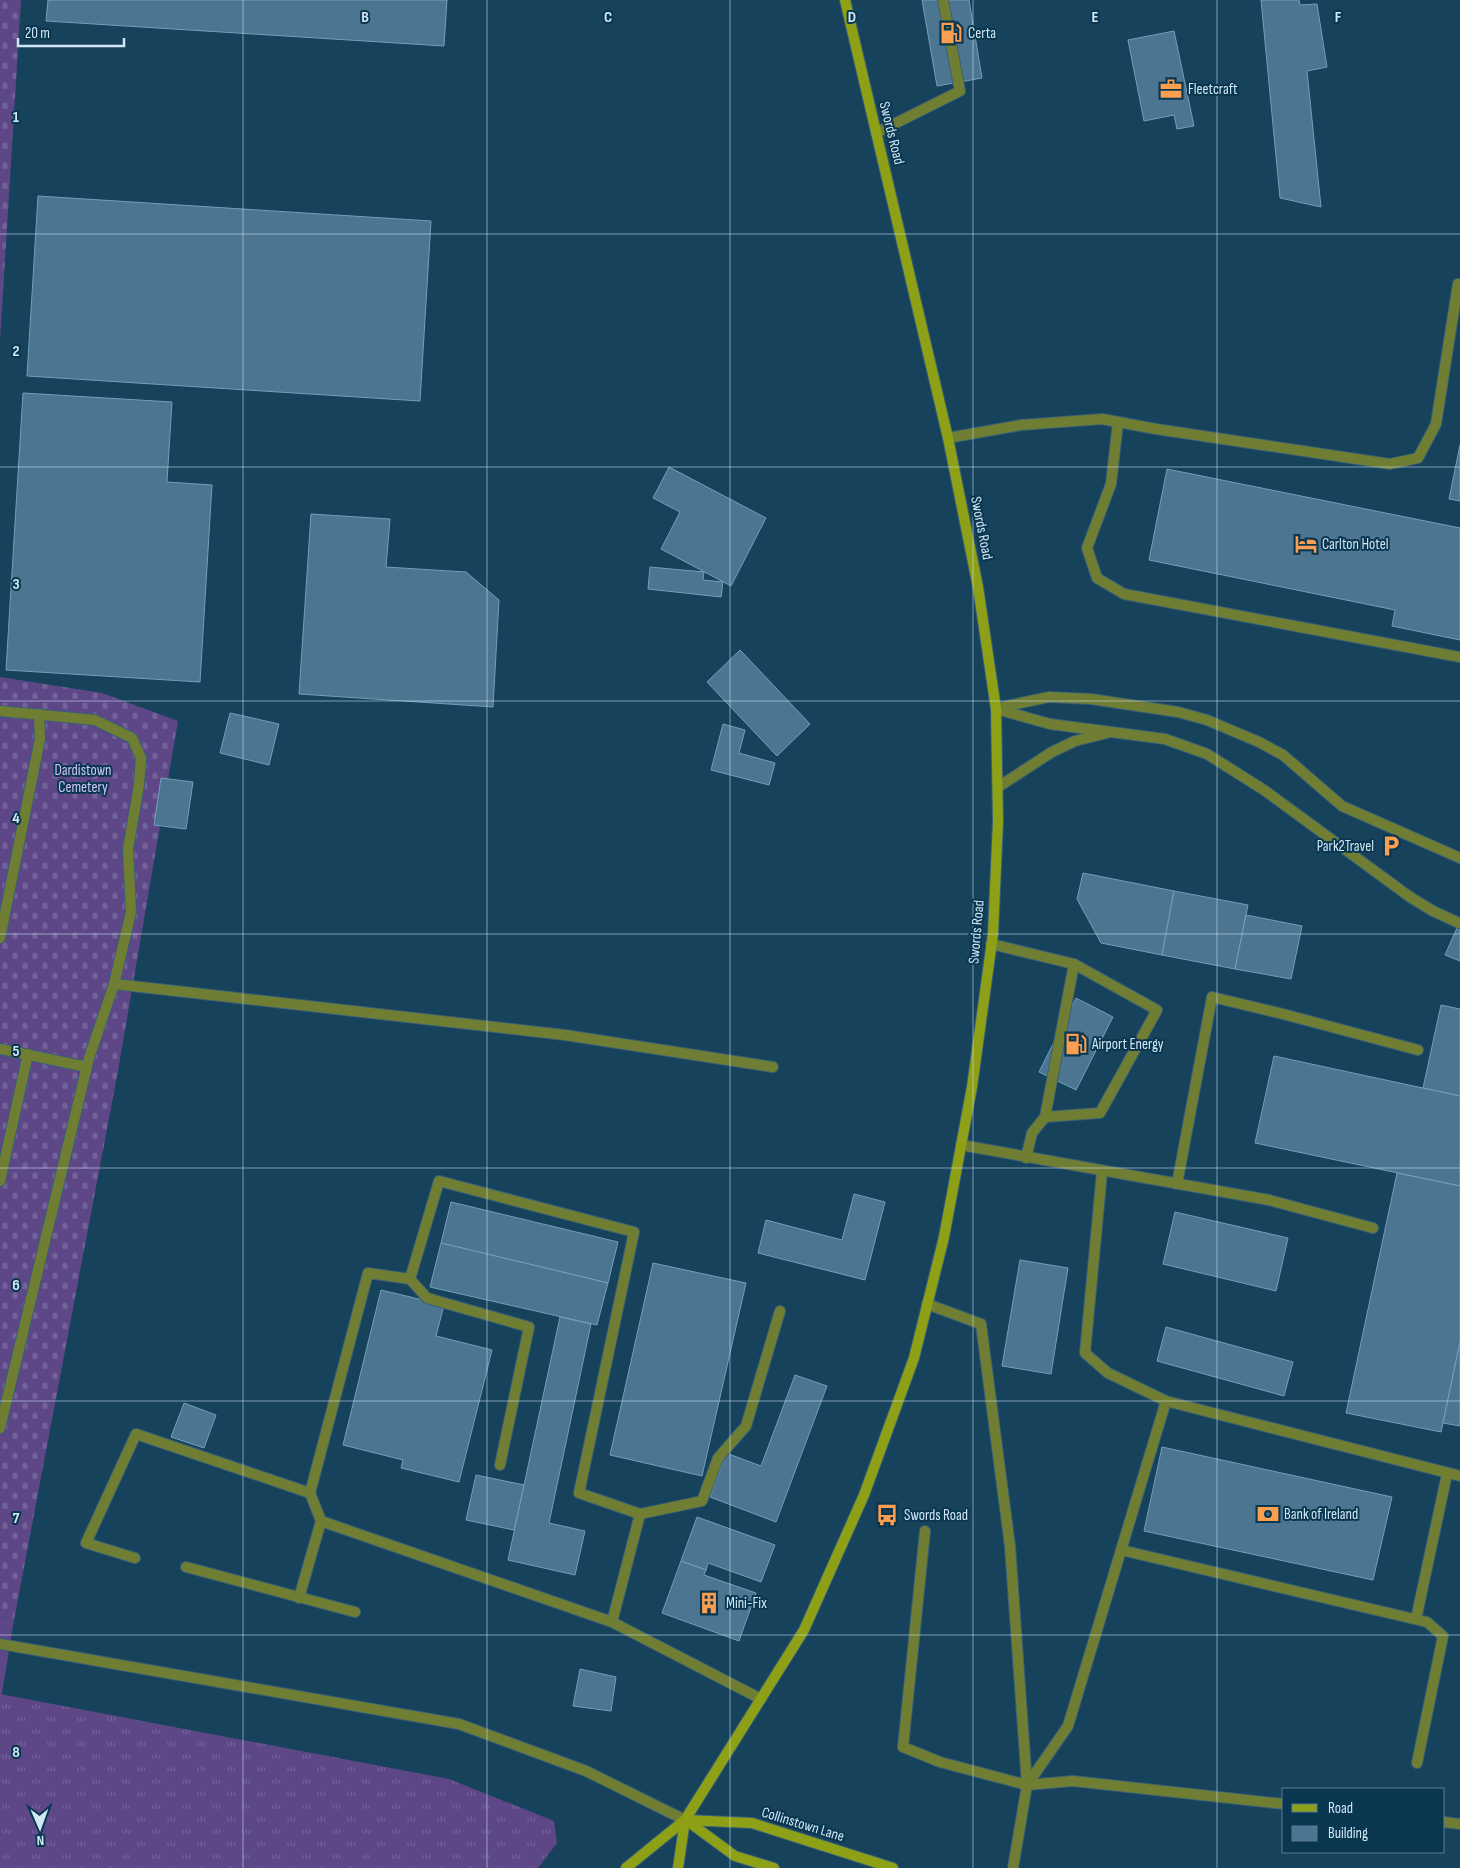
<svg xmlns="http://www.w3.org/2000/svg" width="1460" height="1868" font-family="'Sofia Sans Condensed',sans-serif">
<style>
.grass{fill:url(#grass-tufts)}
.cemetery{fill:url(#cemetery-stones)}
.pitch{fill:#5d4787}
.building{fill:#4b7591;stroke:#739fbc}
.lines{fill:none;stroke-linecap:round;stroke-linejoin:round}
.lane-casing{stroke:#386077;stroke-width:12}
.secondary-casing{stroke:#386077;stroke-width:12}
.lane{stroke:#707e34;stroke-width:10}
.secondary{stroke:#8da016;stroke-width:10}
.grid{fill:none;stroke:#d1e7f6;stroke-width:1;stroke-opacity:0.55}
.labels{text-anchor:middle;stroke-width:4;stroke-linejoin:round;paint-order:stroke}
.poi-label{font-size:15px;fill:#d1e7f6;stroke:#0a3750;text-anchor:start}
.street-label{font-size:15px;fill:#d1e7f6;stroke:#0a3750}
.park-label{font-size:15px;fill:#d4c4fa;stroke:#0a3750}
.grid-label{font-size:16px;text-anchor:middle;font-weight:bold;fill:#d1e7f6;stroke:#0a3750;stroke-width:4;stroke-linejoin:round;paint-order:stroke}
</style>
<defs>
<pattern id="grass-tufts" width="24" height="20" patternUnits="userSpaceOnUse" patternTransform="scale(1.25)"><rect width="24" height="20" fill="#5d4787"/><path d="M3 7l-1-3M5 7V3M7 7l1-3M15 17l-1-3M17 17v-4M19 17l1-3" fill="none" stroke="#736299"/></pattern>
<pattern id="cemetery-stones" width="16" height="16" patternUnits="userSpaceOnUse" patternTransform="scale(1.25)"><rect width="16" height="16" fill="#5d4787"/><path d="M2 7V4a2 2 0 0 1 4 0v3zM10 15v-3a2 2 0 0 1 4 0v3z" fill="#736299"/></pattern>
</defs>
<rect width="100%" height="100%" fill="#17425b"/>
<path class="grass" d="M0 1694 449 1779 554 1821 557 1843 538 1868H0Z"/>
<g class="cemetery">
<path d="M0 0H21L0 341Z"/>
<path d="M0 677 102 693 178 721 118 1071 14 1620 0 1616Z"/>
</g>
<path class="pitch" d="M0 1616 14 1620 0 1706Z"/>
<g class="building">
<path d="M48 0H447L444 46 46 21Z"/>
<path d="M922 0H969L982 78 937 86Z"/>
<path d="M1261 0H1299L1300 5 1317 4 1327 67 1307 71 1321 207 1280 198Z"/>
<path d="M1174 31 1194 126 1177 129 1174 115 1144 121 1128 40Z"/>
<path d="M38 196 431 221 420 401 27 376Z"/>
<path d="M23 393 172 402 167 482 212 485 200 682 6 670Z"/>
<path d="M1460 445V501L1449 499Z"/>
<path d="M669 467 766 518 731 586 661 549 680 512 653 498Z"/>
<path d="M1167 469 1460 528V640L1392 626 1395 610 1149 560Z"/>
<path d="M311 514 390 519 386 567 466 572 499 600 493 707 299 694Z"/>
<path d="M650 567 704 572 703 580 723 582 721 597 648 589Z"/>
<path d="M740 650 810 724 777 756 707 682Z"/>
<path d="M230 713 279 724 269 765 220 753Z"/>
<path d="M723 724 745 730 739 753 775 763 769 785 711 770Z"/>
<path d="M161 778 193 782 186 829 154 825Z"/>
<path d="M1083 873 1174 891 1162 955 1101 943 1077 899Z"/>
<path d="M1174 891 1248 905 1235 969 1162 955Z"/>
<path d="M1246 915 1302 926 1291 979 1235 969Z"/>
<path d="M1460 921V961L1445 955Z"/>
<path d="M1076 998 1113 1017 1076 1090 1039 1072Z"/>
<path d="M1441 1005 1460 1009V1096L1423 1088Z"/>
<path d="M1274 1056 1460 1096V1186L1255 1143Z"/>
<path d="M1397 1173 1460 1186V1342L1441 1432 1346 1413Z"/>
<path d="M854 1194 885 1202 865 1280 758 1253 766 1220 842 1240Z"/>
<path d="M451 1202 618 1242 608 1283 441 1243Z"/>
<path d="M1175 1212 1288 1238 1276 1291 1163 1264Z"/>
<path d="M441 1243 608 1283 597 1325 430 1287Z"/>
<path d="M1020 1260 1068 1268 1051 1374 1002 1366Z"/>
<path d="M653 1263 746 1283 702 1476 610 1455Z"/>
<path d="M381 1290 444 1305 436 1336 492 1350 459 1482 401 1468 403 1460 343 1445Z"/>
<path d="M560 1317 591 1324 549 1523 585 1531 575 1575 508 1560Z"/>
<path d="M1166 1327 1293 1362 1284 1396 1157 1361Z"/>
<path d="M1460 1342V1426L1443 1423Z"/>
<path d="M795 1375 827 1386 776 1522 710 1497 726 1453 761 1466Z"/>
<path d="M184 1403 216 1415 204 1448 171 1437Z"/>
<path d="M1162 1447 1392 1497 1373 1580 1144 1531Z"/>
<path d="M476 1475 524 1485 514 1530 466 1520Z"/>
<path d="M697 1517 775 1545 761 1582 708 1563 706 1570 681 1561Z"/>
<path d="M681 1561 706 1570 704 1575 756 1593 739 1641 662 1613Z"/>
<path d="M580 1669 616 1677 611 1711 573 1706Z"/>
</g>
<g class="lines">
<g class="lane-casing">
<g id="lane">
<path d="M876 133 960 91 943 0"/>
<path d="M1118 422 1111 484 1087 548 1097 578 1124 594 1460 657"/>
<path d="M948 438 1021 425 1102 419 1156 429 1390 464 1418 458 1436 424 1458 284H1460"/>
<path d="M997 708 1049 697 1091 699 1178 712 1207 720 1259 742 1283 755 1342 806 1460 858"/>
<path d="M996 709 1050 724 1165 739 1207 754 1264 790 1410 897 1433 911 1459 923"/>
<path d="M0 711 95 720 132 738 141 758 139 785 128 849 131 912 114 984"/>
<path d="M998 787 1052 752 1075 741 1107 733"/>
<path d="M0 938 40 739 39 714"/>
<path d="M991 944 1074 964 1045 1117 1032 1133 1026 1158"/>
<path d="M0 1049 87 1067"/>
<path d="M1045 1117 1100 1113 1157 1010 1074 964"/>
<path d="M961 1145 1269 1200 1373 1228"/>
<path d="M1102 1172 1085 1353 1108 1373 1166 1401 1460 1476"/>
<path d="M0 1181 28 1054"/>
<path d="M1177 1184 1212 997 1283 1014 1418 1050"/>
<path d="M410 1279 427 1298 529 1327 500 1465"/>
<path d="M927 1304 981 1324 1010 1546 1027 1785"/>
<path d="M0 1428 89 1058 114 984 565 1035 773 1067"/>
<path d="M640 1514 702 1501 718 1458 746 1426 780 1311"/>
<path d="M925 1531 903 1747 940 1762 1027 1785 1073 1781 1284 1804"/>
<path d="M1121 1550 1427 1622 1443 1636 1417 1763"/>
<path d="M135 1558 86 1543 136 1434 310 1493"/>
<path d="M186 1567 355 1612"/>
<path d="M299 1598 321 1521"/>
<path d="M1416 1619 1447 1474"/>
<path d="M612 1622 640 1514 579 1493 634 1232 439 1181 410 1279 368 1273 310 1493 321 1521 612 1622 761 1699"/>
<path d="M0 1644 459 1724 586 1771 685 1820"/>
<path d="M1444 1822 1460 1824"/>
<path d="M1013 1868 1027 1785 1068 1726 1166 1401"/>
</g>
</g>
<g class="secondary-casing">
<g id="secondary">
<path d="M685 1820 752 1823 893 1868"/>
<path d="M686 1820 735 1856 774 1868"/>
<path d="M626 1868 685 1820 804 1630 864 1495 914 1358 944 1237 972 1087 993 934 998 821 996 709 978 587 948 438 845 0"/>
<path d="M678 1868 685 1820"/>
</g>
</g>
<use href="#lane" class="lane"/>
<use href="#secondary" class="secondary"/>
</g>
<path class="grid" d="M243 0V1868M487 0V1868M730 0V1868M973 0V1868M1217 0V1868M0 234H1460M0 467H1460M0 701H1460M0 934H1460M0 1168H1460M0 1401H1460M0 1635H1460"/>
<defs>
<g id="fuel-bare" transform="scale(1.725)"><path d="M-5.5-6h7V0h2V4h1.3V-2.5L3-4.5l.8-.8L6-3V5H2.5V1h-1V6h-7ZM-4.2-4.7v3.2H.2V-4.7Z" fill="#fb9e50" stroke="#0a3750" stroke-width="2.5" paint-order="stroke"/></g>
<g id="office-bare" transform="scale(1.725)"><path d="M-6-3h4V-5.5h4V-3h4V5H-6ZM-1-4.5V-3h2v-1.5ZM-6 0V1H6V0Z" fill="#fb9e50" stroke="#0a3750" stroke-width="2.5" paint-order="stroke"/></g>
<g id="hotel-bare" transform="scale(1.725)"><path d="M-6-4.5h1.5V1H6V5H4.5V3h-9V5H-6ZM-4 0a1.8 1.8 0 1 1 3.6 0ZM.5 0V-2.5h3Q6-2.5 6 0Z" fill="#fb9e50" stroke="#0a3750" stroke-width="2.5" paint-order="stroke"/></g>
<g id="parking-bare" transform="scale(1.725)"><path d="M-3.5-5.5H1a3.5 3.5 0 0 1 0 7H-1V5.5H-3.5ZM-1-3.4V-.6H.8a1.4 1.4 0 0 0 0-2.8Z" fill="#fb9e50" stroke="#0a3750" stroke-width="2.5" paint-order="stroke"/></g>
<g id="bank-bare" transform="scale(1.725)"><path d="M-6-4H6V4H-6ZM0-2.3a2.3 2.3 0 1 0 0 4.6a2.3 2.3 0 1 0 0-4.6Z" fill="#fb9e50" stroke="#0a3750" stroke-width="2.5" paint-order="stroke"/></g>
<g id="bus-bare" transform="scale(1.725)"><path d="M-5-6H5V4H4V6H2V4H-2V6H-4V4H-5ZM-3.5-4V0h7V-4ZM-3.5 1.2v1.5H-2V1.2ZM2 1.2v1.5H3.5V1.2Z" fill="#fb9e50" stroke="#0a3750" stroke-width="2.5" paint-order="stroke"/></g>
<g id="building-bare" transform="scale(1.725)"><path d="M-4-6H4V6H1V3H-1V6H-4ZM-2.5-4.3h1.7v1.8h-1.7ZM.8-4.3h1.7v1.8H.8ZM-2.5-1h1.7V.8h-1.7ZM.8-1h1.7V.8H.8Z" fill="#fb9e50" stroke="#0a3750" stroke-width="2.5" paint-order="stroke"/></g>
</defs>
<g fill-rule="evenodd">
<use href="#fuel-bare" x="951" y="33"/>
<use href="#office-bare" x="1171" y="89"/>
<use href="#hotel-bare" x="1306" y="544"/>
<use href="#parking-bare" x="1391" y="846"/>
<use href="#fuel-bare" x="1076" y="1044"/>
<use href="#bank-bare" x="1268" y="1514"/>
<use href="#bus-bare" x="887" y="1515"/>
<use href="#building-bare" x="709" y="1603"/>
</g>
<g class="labels">
<g class="poi-label">
<text x="968" y="38">Certa</text>
<text x="1188" y="94">Fleetcraft</text>
<text x="1322" y="549">Carlton Hotel</text>
<text x="1374" y="851" text-anchor="end">Park2Travel</text>
<text x="1092" y="1049">Airport Energy</text>
<text x="1284" y="1519">Bank of Ireland</text>
<text x="904" y="1520">Swords Road</text>
<text x="726" y="1608">Mini-Fix</text>
</g>
<g class="street-label">
<text transform="translate(892 133) rotate(76)" y="5">Swords Road</text>
<text transform="translate(982 528) rotate(79)" y="5">Swords Road</text>
<text transform="translate(976 932) rotate(-85)" y="5">Swords Road</text>
<text transform="translate(803 1824) rotate(17)" y="5">Collinstown Lane</text>
</g>
<g class="park-label">
<text x="83" y="775">Dardistown<tspan x="83" dy="17">Cemetery</tspan></text>
</g>
</g>
<g class="grid-label">
<text x="365" y="22">B</text>
<text x="608" y="22">C</text>
<text x="852" y="22">D</text>
<text x="1095" y="22">E</text>
<text x="1338" y="22">F</text>
<text x="16" y="122">1</text>
<text x="16" y="356">2</text>
<text x="16" y="589">3</text>
<text x="16" y="823">4</text>
<text x="16" y="1056">5</text>
<text x="16" y="1290">6</text>
<text x="16" y="1523">7</text>
<text x="16" y="1757">8</text>
</g>
<rect x="1282" y="1788" width="162" height="65" fill="#0a3750" stroke="#5a7d92"/>
<rect x="1292" y="1804" width="25" height="8" fill="#8da016" stroke="#5a7d92"/>
<text x="1328" y="1813" font-size="15" fill="#d1e7f6">Road</text>
<rect x="1292" y="1826" width="25" height="15" fill="#4b7591" stroke="#5a7d92"/>
<text x="1328" y="1838" font-size="15" fill="#d1e7f6">Building</text>
<g transform="translate(40 1828) rotate(178)" stroke="#0a3750" stroke-width="4" paint-order="stroke">
<path d="M0-4L9 19L0 12L-9 19Z" fill="#d1e7f6"/>
<text y="-8" font-size="14" font-weight="bold" text-anchor="middle" fill="#d1e7f6">N</text>
</g>
<path d="M18 38v8h106v-8" fill="none" stroke="#d1e7f6" stroke-width="2.5"/>
<text x="25" y="38" font-size="15" fill="#d1e7f6" stroke="#0a3750" stroke-width="4" paint-order="stroke">20 m</text>
</svg>
